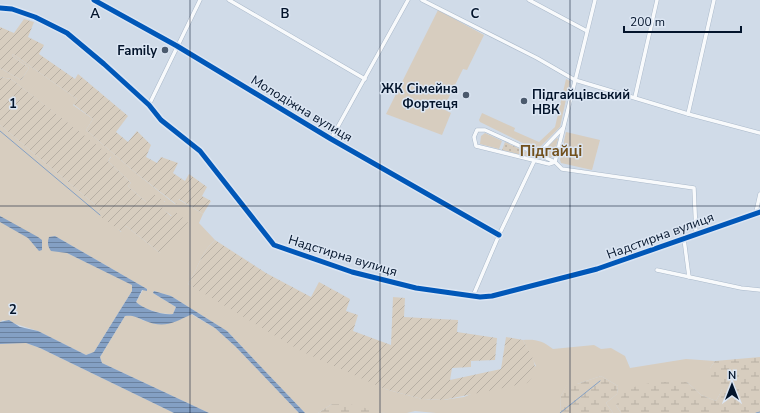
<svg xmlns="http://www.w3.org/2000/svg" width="760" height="413" font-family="'Nunito Sans',sans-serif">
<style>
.grass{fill:#d7cdbf}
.wetland{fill:url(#wetland-marsh)}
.park{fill:url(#park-dots)}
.garden{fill:url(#garden-furrows)}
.water{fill:url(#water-rules)}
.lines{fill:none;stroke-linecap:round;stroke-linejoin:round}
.stream{stroke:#84a0c4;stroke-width:1}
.minor-casing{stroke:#aab9ca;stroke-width:4.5}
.minor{stroke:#f8fafc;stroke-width:3.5}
.cycleway-casing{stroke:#dce6f3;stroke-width:8}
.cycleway{stroke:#0057b8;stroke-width:5}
.grid{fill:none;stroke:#03142b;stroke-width:1;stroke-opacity:0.55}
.poi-dot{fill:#4b5a6d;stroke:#dce6f3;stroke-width:1.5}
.labels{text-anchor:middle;stroke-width:3;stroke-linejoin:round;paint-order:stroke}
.poi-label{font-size:13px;font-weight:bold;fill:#03142b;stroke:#dce6f3;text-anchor:end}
.street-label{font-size:13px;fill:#03142b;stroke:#dce6f3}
.quarter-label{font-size:15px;font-weight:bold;fill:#71501d;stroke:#dce6f3}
.grid-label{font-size:13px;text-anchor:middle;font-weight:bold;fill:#03142b;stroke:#dce6f3;stroke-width:3;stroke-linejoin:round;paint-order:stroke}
</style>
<defs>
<pattern id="wetland-marsh" width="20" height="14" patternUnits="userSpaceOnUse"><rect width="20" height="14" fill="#d7cdbf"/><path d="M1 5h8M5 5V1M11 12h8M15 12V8" fill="none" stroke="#b7afa4"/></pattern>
<pattern id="park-dots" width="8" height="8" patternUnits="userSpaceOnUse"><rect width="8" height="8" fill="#d7cdbf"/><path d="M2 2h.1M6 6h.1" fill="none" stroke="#b7afa4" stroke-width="1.8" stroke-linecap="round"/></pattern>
<pattern id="garden-furrows" width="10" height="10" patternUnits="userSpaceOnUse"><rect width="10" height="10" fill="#d7cdbf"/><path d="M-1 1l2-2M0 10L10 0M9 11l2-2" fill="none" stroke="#b7afa4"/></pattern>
<pattern id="water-rules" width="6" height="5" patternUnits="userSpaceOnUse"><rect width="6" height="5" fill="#84a0c4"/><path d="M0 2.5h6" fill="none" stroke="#6a819f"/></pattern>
</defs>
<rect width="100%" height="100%" fill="#d0dbe8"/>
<g class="grass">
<path d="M438 10 484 35 467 70 463 69 443 109 451 113 442 135 386 114Z"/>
<path d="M13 54 77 99 73 105 93 119 86 130 137 174 175 204 178 199 203 214 199 223 215 240C201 252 198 269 188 284L385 389 422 399 443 400 464 397 536 366 523 340C536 339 543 341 553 349L594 345 601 349 611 348 625 356 630 368 686 359 715 361 710 368 722 390 716 401 701 395 687 382 616 405 621 413H613L606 403 617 394 618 386 601 376 577 384 567 385 561 396 560 413H436L415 411 407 413H385L332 404 318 413H305L227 331 171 296 154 291 153 293 176 307 173 314C163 315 143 309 136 302L143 290 147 289 55 236 58 251 67 253 133 285 132 291 94 352 86 355 38 331 3 320 0 322V125L93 203 121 232 126 226 160 253 172 216 161 208 165 201 146 202 128 186 131 183 108 161 111 157 11 79 0 77V68L21 80 29 68 12 56Z"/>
<path d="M566 79 570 81 560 127 539 148 535 149 480 122 479 120 482 113 515 128 514 131 539 142 555 127Z"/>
<path d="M566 132 600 140 592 170 561 163 560 160Z"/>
<path d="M485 133 502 141 499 149 480 144 481 136Z"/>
<path d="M557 138 558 139 554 155 550 158 543 155 542 152Z"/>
<path d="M191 314 215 328 236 347 299 413H209L102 363 100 357 125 316 133 315 144 321Z"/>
<path d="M10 343H26L40 348 174 413H0V344Z"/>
</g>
<g class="wetland">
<path d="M760 357V413H621L616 405 626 389 654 382H687L701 395 716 401 722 390 710 376V368L715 361Z"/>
<path d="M601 376 618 386 617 394 606 403 613 413H560L561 396 567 384H577Z"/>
<path d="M332 404H349L385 413H318Z"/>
</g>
<path class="park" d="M505 142 533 155 532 158 502 150Z"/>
<g class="garden">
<path d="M24 19 34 22 28 37 44 45 39 54 75 79 78 74 128 116 116 132 128 142 137 131 151 145 146 157 157 163 161 157 178 163 173 173 185 181 189 174 207 187 202 196 211 201 203 214 179 199 176 204 137 174 86 130 93 119 73 104 77 99 13 54 12 56 29 68 21 80 0 68V27L14 33Z"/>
<path d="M0 77 11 79 111 156 108 161 131 183 128 186 146 202 154 194 165 202 162 208 171 216 176 212 188 222 170 246 160 253 126 226 122 232 102 218V213L93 203 0 125Z"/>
<path d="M215 240 266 273 311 297 319 282 350 299 346 311 358 315 353 331 391 345 393 297 405 298 404 317 458 320 457 332 497 338 495 360 471 361V367L452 368 450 380 501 369 506 337 523 340C531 356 543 368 527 383L443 400 422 399 385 389 301 351 188 284C198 269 201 252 215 240Z"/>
</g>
<g class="water">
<path d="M0 216 38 237 42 240V250L39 251 28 238 0 222Z"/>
<path d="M55 236 147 289V291L142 290 136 302C143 309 164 316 173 314L176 307 153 293 154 291 171 296 227 331 305 413H299L236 347 215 328 192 314C173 323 164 329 143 320 136 317 133 315 125 316L100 357 102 363 209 413H174L40 348 26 343 0 344V322L9 320 20 327 38 331 86 355 94 352 132 291V285L67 253 51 251C48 247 47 243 49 237Z"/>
</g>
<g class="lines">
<g class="stream">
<path d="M0 131 100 215"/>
<path d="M560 413 600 381"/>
<path d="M756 413 760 412"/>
</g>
<g class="minor-casing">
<g id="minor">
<path d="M94 0 177 46 331 139 499 235"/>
<path d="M229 0 365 79"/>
<path d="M422 0 537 58 575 80 688 114 760 133"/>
<path d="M529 0 587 31"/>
<path d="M0 8 12 9 35 17 67 33 104 64 149 105 161 120 200 151 274 245 352 272 416 288 480 297 492 296 597 269 760 212"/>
<path d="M635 97 657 0"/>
<path d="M149 105 200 0"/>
<path d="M688 114 714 0"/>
<path d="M477 130H485L555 162 549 164 476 146 474 137Z"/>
<path d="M331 139 408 0"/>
<path d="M555 162 562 169 694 188 696 233"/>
<path d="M555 162 595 0"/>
<path d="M756 212 760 194"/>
<path d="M684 239 689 277"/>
<path d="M657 270 741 288 760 290"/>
<path d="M473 296 499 235 537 155 563 128"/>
</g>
</g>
<use href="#minor" class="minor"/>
<g class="cycleway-casing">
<g id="cycleway">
<path d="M94 0 177 46 331 139 499 235"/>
<path d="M0 8 12 9 35 17 67 33 104 64 149 105 161 120 200 151 274 245 352 272 416 288 480 297 492 296 597 269 760 212"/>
</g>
</g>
<use href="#cycleway" class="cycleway"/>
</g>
<path class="grid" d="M190 0V413M380 0V413M570 0V413M0 206H760"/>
<g class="poi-dot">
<circle cx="165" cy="50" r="4"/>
<circle cx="466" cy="95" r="4"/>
<circle cx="524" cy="101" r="4"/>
</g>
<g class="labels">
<g class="poi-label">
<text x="157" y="55">Family</text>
<text x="458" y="93">ЖК Сімейна<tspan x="458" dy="15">Фортеця</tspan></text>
<text x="532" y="99" text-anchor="start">Підгайцівський<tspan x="532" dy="15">НВК</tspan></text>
</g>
<g class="street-label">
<text transform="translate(302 108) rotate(31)" y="5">Молодіжна вулиця</text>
<text transform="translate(660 235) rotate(-20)" y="5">Надстирна вулиця</text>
<text transform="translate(343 255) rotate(17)" y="5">Надстирна вулиця</text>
</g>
<g class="quarter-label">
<text x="551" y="156">Підгайці</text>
</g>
</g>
<g class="grid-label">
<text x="95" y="18">A</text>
<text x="285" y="18">B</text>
<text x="475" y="18">C</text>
<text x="13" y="108">1</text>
<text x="13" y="314">2</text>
</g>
<g transform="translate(732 385)" stroke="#dce6f3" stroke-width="3" paint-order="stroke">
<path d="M0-3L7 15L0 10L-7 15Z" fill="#03142b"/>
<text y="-6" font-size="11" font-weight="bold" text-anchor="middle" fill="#03142b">N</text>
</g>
<path d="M624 26v6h117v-6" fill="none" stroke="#03142b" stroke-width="2"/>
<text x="630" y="26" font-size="12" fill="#03142b" stroke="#dce6f3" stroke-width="3" paint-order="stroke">200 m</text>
</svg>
